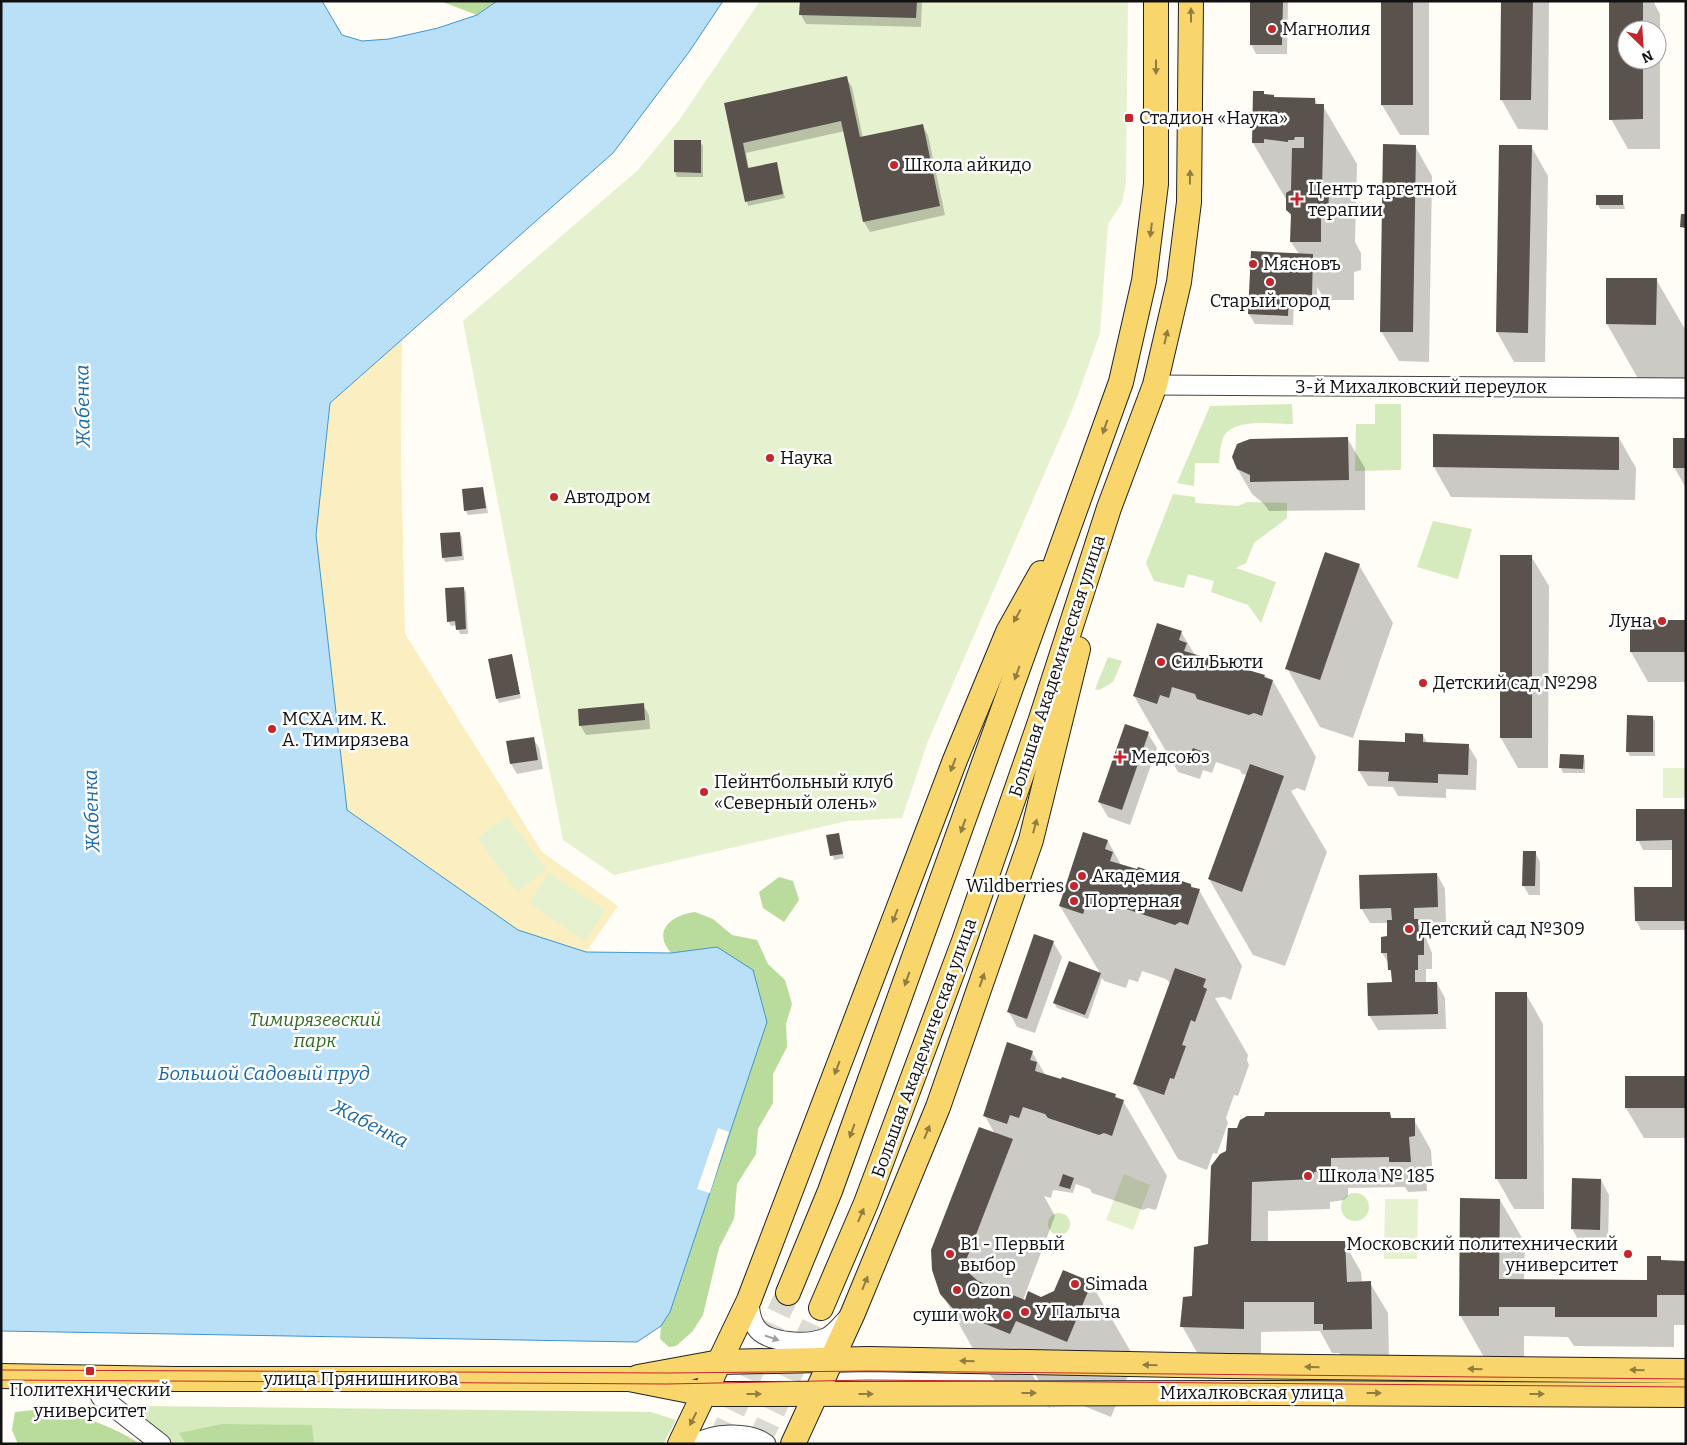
<svg xmlns="http://www.w3.org/2000/svg" width="1687" height="1445" font-family="Bitter,serif">
<style>
.green{fill:#d5ebbd}
.forest{fill:#b9dc9c}
.sand{fill:#fbeec1}
.pitch{fill:#e6f2cf}
.water{fill:#b9e0f7;stroke:#3f96cf}
.pier{fill:#fffdf5}
.shadow{fill:#0003;fill-rule:evenodd}
.building{fill:#5a524d}
.lines{fill:none;stroke-linecap:round;stroke-linejoin:round}
.major-tunnel{stroke:#dbdad3;stroke-width:24;stroke-dasharray:24 12;stroke-linecap:butt}
.minor-casing{stroke:#444;stroke-width:21}
.major-casing{stroke:#222;stroke-width:26}
.minor{stroke:#fff;stroke-width:19}
.major{stroke:#f9d66b;stroke-width:24}
.tram{stroke:#c4262e;stroke-width:1}
.oneway{fill:#917d42}
.oneway2{fill:#a0a0a0}
.poi-dot{fill:#c4262e;stroke:#fff;stroke-width:2}
.labels{text-anchor:middle;stroke-width:5;stroke-linejoin:round;paint-order:stroke}
.poi-label{font-size:18px;fill:#111;stroke:#fff;text-anchor:start}
.street-label{font-size:18px;fill:#111;stroke:#fff}
.park-label{font-size:18px;font-style:italic;fill:#2f6b1f;stroke:#fff}
.water-label{font-size:19px;font-style:italic;fill:#1768a6;stroke:#fff}
</style>
<rect width="100%" height="100%" fill="#fffdf5"/>
<g class="green">
<path d="M1292 404 1293 424C1275 424 1234 418 1224 436 1220 444 1220 454 1219 463H1195L1194 486 1177 483 1210 406Z"/>
<path d="M1375 404H1401V470L1355 471 1356 424H1375Z"/>
<path d="M1173 494 1195 497V503L1238 506 1247 502 1287 503V518L1254 543 1246 563 1236 568 1276 582 1261 623 1248 605 1211 592 1214 581 1188 574 1184 588 1154 581 1146 563Z"/>
<path d="M1433 521 1472 529 1458 579 1417 567Z"/>
<path d="M1108 657 1122 661 1113 682 1099 690 1095 689Z"/>
<circle cx="1355" cy="1207" r="14"/>
<circle cx="1059" cy="1224" r="11"/>
<path d="M143 1406 651 1412 676 1420 663 1444H173L141 1415Z"/>
</g>
<g class="forest">
<path d="M440 1H497L477 15Z"/>
<path d="M779 877 793 881 799 900 784 922 763 908 759 892Z"/>
<path d="M695 912 713 919 732 935 757 940 768 964 785 980 792 1004 786 1024 787 1047 773 1074V1103L758 1129 756 1154 737 1184 734 1219 719 1248 703 1315 692 1332 676 1346 669 1347 660 1339 661 1326 670 1312 729 1132 717 947 671 953C652 931 671 915 695 912Z"/>
<path d="M52 1408C84 1416 113 1427 141 1444H18L12 1430 15 1412Z"/>
<path d="M222 1424 312 1425 314 1444H186L179 1433Z"/>
</g>
<path class="sand" d="M402 338 401 452 405 634 542 852 618 906 586 952 518 930 347 810 316 535 330 403Z"/>
<g class="pitch">
<path d="M760 1H1128L1126 183 1122 203 1108 224 1100 333 1073 408 928 741 902 818 847 821 614 875 563 840 463 321 638 170 680 119Z"/>
<rect x="1663" y="768" width="23" height="30"/>
<path d="M507 816 547 870 517 892 477 838Z"/>
<path d="M549 873 605 910 585 941 529 903Z"/>
<path d="M1124 1174 1150 1185 1133 1230 1106 1220Z"/>
<path d="M1385 1199H1418L1417 1259H1384Z"/>
</g>
<path class="water" d="M1 1H322L342 35 362 41 389 39 438 28 477 15 497 1H723L689 52 613 153 330 403 316 535 347 810 518 930 586 952 671 953 717 947 753 970 767 1022 670 1312 661 1326 637 1342 1 1331Z"/>
<path class="pier" d="M718 1128 729 1132 710 1193 697 1189Z"/>
<g class="shadow">
<path d="M801 1H922L921 27 806 24 801 15Z"/>
<path d="M1251 1H1288L1287 54H1256L1251 44Z"/>
<path d="M1382 1 1429 2V135H1400L1382 105Z"/>
<path d="M1502 1H1549L1548 130 1518 129 1501 99Z"/>
<path d="M1611 1H1653L1660 14V149H1628L1611 119ZM1627 30H1657V60H1627Z"/>
<path d="M846 78 852 87 863 138 922 125 928 135 945 215 870 232 864 222 845 131 746 153 749 169 776 163 785 198 748 206 725 104Z"/>
<path d="M1263 92 1265 96 1274 98 1315 99 1318 106H1323L1357 164 1355 242 1361 253V270L1354 272V300H1325L1317 287V305L1294 303 1293 325 1255 324 1249 314 1252 253 1299 254 1291 242 1292 218 1287 209V201L1253 143Z"/>
<path d="M675 142H700L703 146V177H677L675 172Z"/>
<path d="M1415 146 1432 176 1429 362 1399 361 1381 331Z"/>
<path d="M1500 146H1531L1548 176 1545 362H1514L1497 332Z"/>
<path d="M1622 196 1625 209H1600L1598 205Z"/>
<path d="M1656 279 1686 331V382H1640L1607 324Z"/>
<path d="M1435 435 1619 438 1636 468 1635 500 1451 497 1434 467Z"/>
<path d="M1347 438 1365 468V510L1269 511 1264 504 1252 494 1234 463V450L1243 441Z"/>
<path d="M1686 439V488L1674 467Z"/>
<path d="M483 488 488 513 468 515 465 510Z"/>
<path d="M459 533 462 537 464 560 445 562 443 557Z"/>
<path d="M1531 556 1549 586 1548 768H1518L1501 738Z"/>
<path d="M1359 565 1393 623 1353 738 1320 727 1287 668Z"/>
<path d="M463 588 466 592 468 634H460L457 625 451 626 448 621Z"/>
<path d="M1686 621V682H1648L1631 652Z"/>
<path d="M1181 632 1195 655 1265 676 1273 681 1316 757 1305 791 1297 788 1291 791 1327 852 1285 966 1253 955 1209 879 1247 775 1242 774 1240 770 1216 762 1212 773 1203 770 1200 779 1178 772 1134 696Z"/>
<path d="M511 656 521 698 499 703 497 698Z"/>
<path d="M643 705 649 715 650 729 586 735 580 725Z"/>
<path d="M1652 717 1655 721V756H1630L1627 751Z"/>
<path d="M1148 734 1157 748 1130 825 1108 817 1099 802Z"/>
<path d="M1423 735 1427 743 1468 745 1477 760 1476 790 1446 789V798L1398 796 1393 787 1368 786 1359 771 1360 741 1406 743Z"/>
<path d="M533 738 539 748 543 769 517 774 511 764 508 742Z"/>
<path d="M1561 755 1583 756 1585 760V773H1563L1561 768Z"/>
<path d="M1686 810V954L1685 930H1641L1636 921 1673 888V850H1643L1638 840Z"/>
<path d="M838 834 844 858 834 860 828 836Z"/>
<path d="M1084 834 1108 841 1121 865 1191 885 1193 888 1199 890 1242 966 1231 1000 1224 997 1215 998 1248 1055 1247 1060 1249 1065 1238 1096 1234 1095 1226 1118 1228 1123 1217 1154 1213 1153 1207 1170 1178 1159 1135 1084 1171 984 1166 979 1142 971 1138 982 1129 979 1126 988 1104 981 1102 978 1088 1019 1057 1008 1054 1003 1100 973 1060 906Z"/>
<path d="M1535 852 1540 862V895H1529L1523 885Z"/>
<path d="M1437 874 1445 889 1446 922 1422 923V928L1432 953V969H1426V983H1437L1445 998 1446 1029 1378 1030 1369 1015 1393 984 1389 964 1382 953 1388 938V923H1370L1361 908Z"/>
<path d="M1053 942 1062 957 1035 1033 1017 1027 1009 1012Z"/>
<path d="M1526 994 1543 1024 1544 1209H1514L1497 1179Z"/>
<path d="M1032 1052 1046 1076 1115 1095 1117 1099 1123 1101 1167 1176 1156 1210 1148 1208 1143 1210 1092 1193 1090 1189 1076 1184 1073 1193 1053 1190 1051 1198 1044 1196 1055 1216 1023 1300 1041 1298 1091 1283 1135 1359 1111 1417 1059 1396 1054 1408 1025 1356H1022L1051 1408 1001 1387 985 1370 942 1294 995 1134 985 1116Z"/>
<path d="M1686 1078V1138H1644L1626 1108Z"/>
<path d="M1389 1113 1392 1119 1414 1120 1431 1150 1432 1166 1426 1167 1427 1191 1408 1192 1405 1187 1348 1188V1196L1344 1200 1330 1202V1209L1268 1211V1242H1344L1361 1272 1362 1283H1370L1388 1313 1389 1358 1342 1359 1339 1353H1332L1320 1331 1261 1332V1358L1199 1356 1182 1326 1209 1245 1212 1167Z"/>
<path d="M1601 1180 1609 1195 1608 1245 1581 1244 1572 1229Z"/>
<path d="M1500 1200 1525 1243 1524 1281 1648 1282 1660 1257 1663 1262H1686V1325H1674V1347L1574 1346 1568 1337 1524 1336V1359H1485L1460 1315Z"/>
</g>
<g class="building">
<path d="M800 1H917L916 18 799 15Z"/>
<path d="M1250 1H1283L1282 45H1250Z"/>
<rect x="1381" y="1" width="32" height="104"/>
<path d="M1501 1H1533L1531 100H1500Z"/>
<path d="M1609 1H1643V30H1627V60H1643V119L1609 120Z"/>
<path d="M847 76 860 137 923 124 940 206 863 222 841 121 743 143 748 168 777 162 783 194 745 202 724 103Z"/>
<path d="M1253 91H1264V94L1274 95V97L1315 98V104H1324L1322 190 1329 194 1328 212 1321 214V242H1290L1291 214 1286 210V193L1291 190 1292 148H1304V137H1295L1294 140H1288V142L1264 139V143H1252Z"/>
<path d="M674 140H701V173L674 172Z"/>
<path d="M1383 144 1416 145 1413 332H1380Z"/>
<path d="M1499 145H1532L1528 333 1496 332Z"/>
<rect x="1596" y="195" width="27" height="10"/>
<path d="M1681 214H1686V228L1680 227Z"/>
<path d="M1251 251 1313 254 1312 295 1289 294 1288 316 1248 314Z"/>
<path d="M1606 278H1657L1656 325 1606 324Z"/>
<path d="M1433 434 1619 437V470L1433 467Z"/>
<path d="M1348 437 1349 480 1250 482V475L1237 469 1232 457 1237 444 1250 439Z"/>
<rect x="1673" y="438" width="13" height="30"/>
<path d="M483 487 486 508 464 511 462 489Z"/>
<path d="M460 532 462 556 442 558 440 533Z"/>
<path d="M1325 552 1360 564 1320 680 1285 669Z"/>
<rect x="1500" y="555" width="32" height="183"/>
<path d="M464 587 466 629 456 630 455 621 447 622 445 588Z"/>
<rect x="1630" y="620" width="56" height="32"/>
<path d="M1157 623 1182 631 1179 640 1187 643 1184 651 1265 675 1264 677 1273 680 1262 716 1254 713 1249 715 1197 699 1195 694 1172 687 1169 698 1160 695 1157 704 1133 696Z"/>
<path d="M512 654 520 694 496 699 488 659Z"/>
<path d="M644 703 645 720 579 726 578 709Z"/>
<path d="M1627 715 1653 716V752H1626Z"/>
<path d="M1125 724 1149 732 1122 810 1098 802Z"/>
<path d="M1405 733 1423 734V742L1469 744 1468 775 1438 774V783L1388 781 1389 772 1358 771 1359 740 1405 742Z"/>
<path d="M534 737 538 760 510 764 506 741Z"/>
<path d="M1193 748 1206 753 1202 764 1188 759Z"/>
<path d="M1560 754 1584 755 1583 769 1559 768Z"/>
<path d="M1250 764 1284 776 1242 892 1208 879Z"/>
<path d="M1636 809H1686V921H1635L1634 887H1672V840L1636 841Z"/>
<path d="M1083 832 1108 840 1105 849 1113 852 1110 861 1137 869 1138 867 1191 884V887L1200 889 1188 925 1180 922 1175 925 1123 908 1121 904 1099 896 1095 908 1086 905 1083 914 1059 906Z"/>
<path d="M839 833 843 854 830 856 826 835Z"/>
<path d="M1523 851H1536L1535 886H1522Z"/>
<path d="M1437 873 1438 907 1414 908V919H1418L1419 937H1424V955H1418V970H1415V982H1437L1438 1014 1368 1016 1367 983 1392 982 1391 970H1388L1387 953H1381V937L1387 936V920H1392L1391 908 1360 909 1359 875Z"/>
<path d="M1034 934 1054 941 1027 1019 1007 1012Z"/>
<path d="M1069 961 1101 973 1085 1015 1053 1003Z"/>
<path d="M1175 968 1206 979 1203 987 1207 989 1195 1022 1191 1020 1182 1045 1186 1046 1174 1079 1170 1078 1164 1095 1133 1084Z"/>
<rect x="1495" y="992" width="32" height="187"/>
<path d="M1007 1042 1033 1051 1030 1060 1037 1062 1035 1071 1061 1079 1062 1077 1116 1094 1115 1097 1124 1100 1112 1136 1104 1133 1099 1135 1048 1118 1045 1114 1023 1107 1019 1118 1010 1115 1007 1124 983 1116Z"/>
<rect x="1625" y="1076" width="61" height="32"/>
<path d="M1265 1112H1390L1391 1118H1415V1136L1409 1137 1411 1162H1389V1157L1331 1158V1166L1327 1170 1314 1172 1313 1179 1252 1182 1251 1241H1345L1347 1282 1371 1281 1372 1329 1323 1330V1324H1314V1302H1244V1329L1180 1327 1183 1297 1192 1296 1194 1247 1208 1244 1211 1166 1220 1154 1226 1151 1228 1128H1237L1240 1120 1247 1116H1264Z"/>
<path d="M979 1127 1013 1139 965 1263 970 1274 978 1281 1025 1300 1028 1291 1041 1297 1054 1291 1063 1270 1092 1282 1067 1342 1016 1321 1010 1334 956 1312 940 1294 932 1270 931 1250Z"/>
<path d="M1063 1174 1074 1178 1070 1189 1059 1186Z"/>
<path d="M1572 1178 1601 1179 1600 1230 1571 1229Z"/>
<path d="M1460 1198 1500 1199 1499 1279 1647 1280V1256H1661V1260L1686 1261V1295H1657V1317H1555V1307H1499V1316H1459Z"/>
</g>
<g class="lines">
<g class="major-tunnel">
<path d="M718 1444 788 1293"/>
<path d="M758 1444 821 1308"/>
</g>
<g class="minor-casing">
<g id="minor">
<path d="M1155 385 1686 388"/>
<path d="M749 1300C750 1332 763 1339 793 1342 805 1343 817 1342 828 1337 836 1332 841 1325 848 1318"/>
<path d="M92 1378 101 1397 161 1444"/>
<path d="M695 1444C713 1433 749 1431 766 1444"/>
</g>
</g>
<g class="major-casing">
<g id="major">
<path d="M788 1293 830 1191 1121 382 1144 281 1156 184V1"/>
<path d="M821 1308 866 1203 964 941 1040 722 1109 508 1155 385 1179 282 1189 202 1191 1"/>
<path d="M1 1376 176 1379H629L705 1394 1245 1393 1686 1395"/>
<path d="M638 1377 720 1362 869 1359 1228 1366 1686 1371"/>
<path d="M680 1444 749 1300 955 760 1008 632 1041 573"/>
<path d="M793 1444 853 1313 938 1107 1031 840 1078 649"/>
</g>
</g>
<use href="#minor" class="minor"/>
<use href="#major" class="major"/>
<g class="tram">
<path d="M1 1370 669 1373 869 1371 1686 1379"/>
<path d="M1 1380 667 1384 869 1380 1686 1387"/>
</g>
</g>
<defs><path id="oneway-solid" d="M-6-.8H1V-3.2L6.5 0L1 3.2V.8H-6Z" transform="scale(1.25)"/></defs>
<g class="oneway">
<use href="#oneway-solid" transform="translate(1191 15) rotate(-90)"/>
<use href="#oneway-solid" transform="translate(1156 67) rotate(90)"/>
<use href="#oneway-solid" transform="translate(1190 177) rotate(-89)"/>
<use href="#oneway-solid" transform="translate(1151 230) rotate(97)"/>
<use href="#oneway-solid" transform="translate(1166 337) rotate(-77)"/>
<use href="#oneway-solid" transform="translate(1105 427) rotate(109)"/>
<use href="#oneway-solid" transform="translate(1017 616) rotate(119)"/>
<use href="#oneway-solid" transform="translate(1017 673) rotate(110)"/>
<use href="#oneway-solid" transform="translate(953 765) rotate(111)"/>
<use href="#oneway-solid" transform="translate(963 826) rotate(110)"/>
<use href="#oneway-solid" transform="translate(1035 826) rotate(-75)"/>
<use href="#oneway-solid" transform="translate(895 916) rotate(111)"/>
<use href="#oneway-solid" transform="translate(907 979) rotate(110)"/>
<use href="#oneway-solid" transform="translate(982 980) rotate(-71)"/>
<use href="#oneway-solid" transform="translate(837 1068) rotate(111)"/>
<use href="#oneway-solid" transform="translate(852 1131) rotate(110)"/>
<use href="#oneway-solid" transform="translate(927 1132) rotate(-68)"/>
<use href="#oneway-solid" transform="translate(861 1215) rotate(-67)"/>
<use href="#oneway-solid" transform="translate(865 1283) rotate(-68)"/>
<use href="#oneway-solid" transform="translate(967 1361) rotate(-179)"/>
<use href="#oneway-solid" transform="translate(1150 1365) rotate(-179)"/>
<use href="#oneway-solid" transform="translate(1312 1367) rotate(-179)"/>
<use href="#oneway-solid" transform="translate(1475 1369) rotate(-179)"/>
<use href="#oneway-solid" transform="translate(1637 1370) rotate(-179)"/>
<use href="#oneway-solid" transform="translate(1029 1393)"/>
<use href="#oneway-solid" transform="translate(1374 1393)"/>
<use href="#oneway-solid" transform="translate(754 1394)"/>
<use href="#oneway-solid" transform="translate(866 1394)"/>
<use href="#oneway-solid" transform="translate(1537 1394)"/>
<use href="#oneway-solid" transform="translate(693 1419) rotate(117)"/>
</g>
<use class="oneway2" href="#oneway-solid" transform="translate(772 1338) rotate(19)"/>
<g class="poi-dot">
<circle cx="1272" cy="29" r="5"/>
<rect x="1124" y="113" width="10" height="10" rx="2.5"/>
<circle cx="894" cy="165" r="5"/>
<path d="M1294.5 191.5h5v5h5v5h-5v5h-5v-5h-5v-5h5z"/>
<circle cx="1253" cy="264" r="5"/>
<circle cx="1270" cy="282" r="5"/>
<circle cx="770" cy="458" r="5"/>
<circle cx="554" cy="497" r="5"/>
<circle cx="1662" cy="621" r="5"/>
<circle cx="1161" cy="662" r="5"/>
<circle cx="1423" cy="683" r="5"/>
<circle cx="272" cy="729" r="5"/>
<path d="M1117.5 749.5h5v5h5v5h-5v5h-5v-5h-5v-5h5z"/>
<circle cx="704" cy="792" r="5"/>
<circle cx="1082" cy="876" r="5"/>
<circle cx="1074" cy="886" r="5"/>
<circle cx="1074" cy="901" r="5"/>
<circle cx="1409" cy="929" r="5"/>
<circle cx="1308" cy="1176" r="5"/>
<circle cx="950" cy="1254" r="5"/>
<circle cx="1628" cy="1254" r="5"/>
<circle cx="1075" cy="1284" r="5"/>
<circle cx="957" cy="1290" r="5"/>
<circle cx="1025" cy="1312" r="5"/>
<circle cx="1007" cy="1315" r="5"/>
<rect x="85" y="1366" width="10" height="10" rx="2.5"/>
</g>
<g class="labels">
<g class="poi-label">
<text x="1282" y="35">Магнолия</text>
<text x="1139" y="124">Стадион «Наука»</text>
<text x="904" y="171">Школа айкидо</text>
<text x="1308" y="195">Центр таргетной<tspan x="1308" dy="21">терапии</tspan></text>
<text x="1263" y="270">Мясновъ</text>
<text x="1270" y="307" text-anchor="middle">Старый город</text>
<text x="780" y="464">Наука</text>
<text x="564" y="503">Автодром</text>
<text x="1652" y="627" text-anchor="end">Луна</text>
<text x="1171" y="668">Сил Бьюти</text>
<text x="1433" y="689">Детский сад №298</text>
<text x="282" y="725">МСХА им. К.<tspan x="282" dy="21">А. Тимирязева</tspan></text>
<text x="1131" y="763">Медсоюз</text>
<text x="714" y="788">Пейнтбольный клуб<tspan x="714" dy="21">«Северный олень»</tspan></text>
<text x="1092" y="882">Академия</text>
<text x="1064" y="892" text-anchor="end">Wildberries</text>
<text x="1084" y="907">Портерная</text>
<text x="1419" y="935">Детский сад №309</text>
<text x="1318" y="1182">Школа № 185</text>
<text x="960" y="1250">В1 - Первый<tspan x="960" dy="21">выбор</tspan></text>
<text x="1618" y="1250" text-anchor="end">Московский политехнический<tspan x="1618" dy="21">университет</tspan></text>
<text x="1085" y="1290">Simada</text>
<text x="967" y="1296">Ozon</text>
<text x="1035" y="1318">У Палыча</text>
<text x="997" y="1321" text-anchor="end">суши wok</text>
<text x="90" y="1396" text-anchor="middle">Политехнический<tspan x="90" dy="21">университет</tspan></text>
</g>
<g class="street-label">
<text x="1421" y="393">3-й Михалковский переулок</text>
<text transform="translate(1057 666) rotate(-72)" y="6">Большая Академическая улица</text>
<text transform="translate(924 1048) rotate(-70)" y="6">Большая Академическая улица</text>
<text x="361" y="1385">улица Прянишникова</text>
<text x="1252" y="1399">Михалковская улица</text>
</g>
<g class="park-label">
<text x="315" y="1026">Тимирязевский<tspan x="315" dy="21">парк</tspan></text>
</g>
<g class="water-label">
<text transform="translate(82 406) rotate(-91)" y="7">Жабенка</text>
<text transform="translate(91 811) rotate(-92)" y="7">Жабенка</text>
<text x="264" y="1080">Большой Садовый пруд</text>
<text transform="translate(370 1123) rotate(27)" y="7">Жабенка</text>
</g>
</g>
<rect width="1687" height="1445" fill="none" stroke="#111111" stroke-width="5"/>
<g transform="translate(1642 45) rotate(155)"><circle r="24" fill="#ffffff" stroke="#a0a0a0"/>
<path d="M0-4L9 19L0 12L-9 19Z" fill="#c4262e"/>
<text y="-8" font-size="14" font-weight="bold" text-anchor="middle" fill="#111111">N</text>
</g>
</svg>
